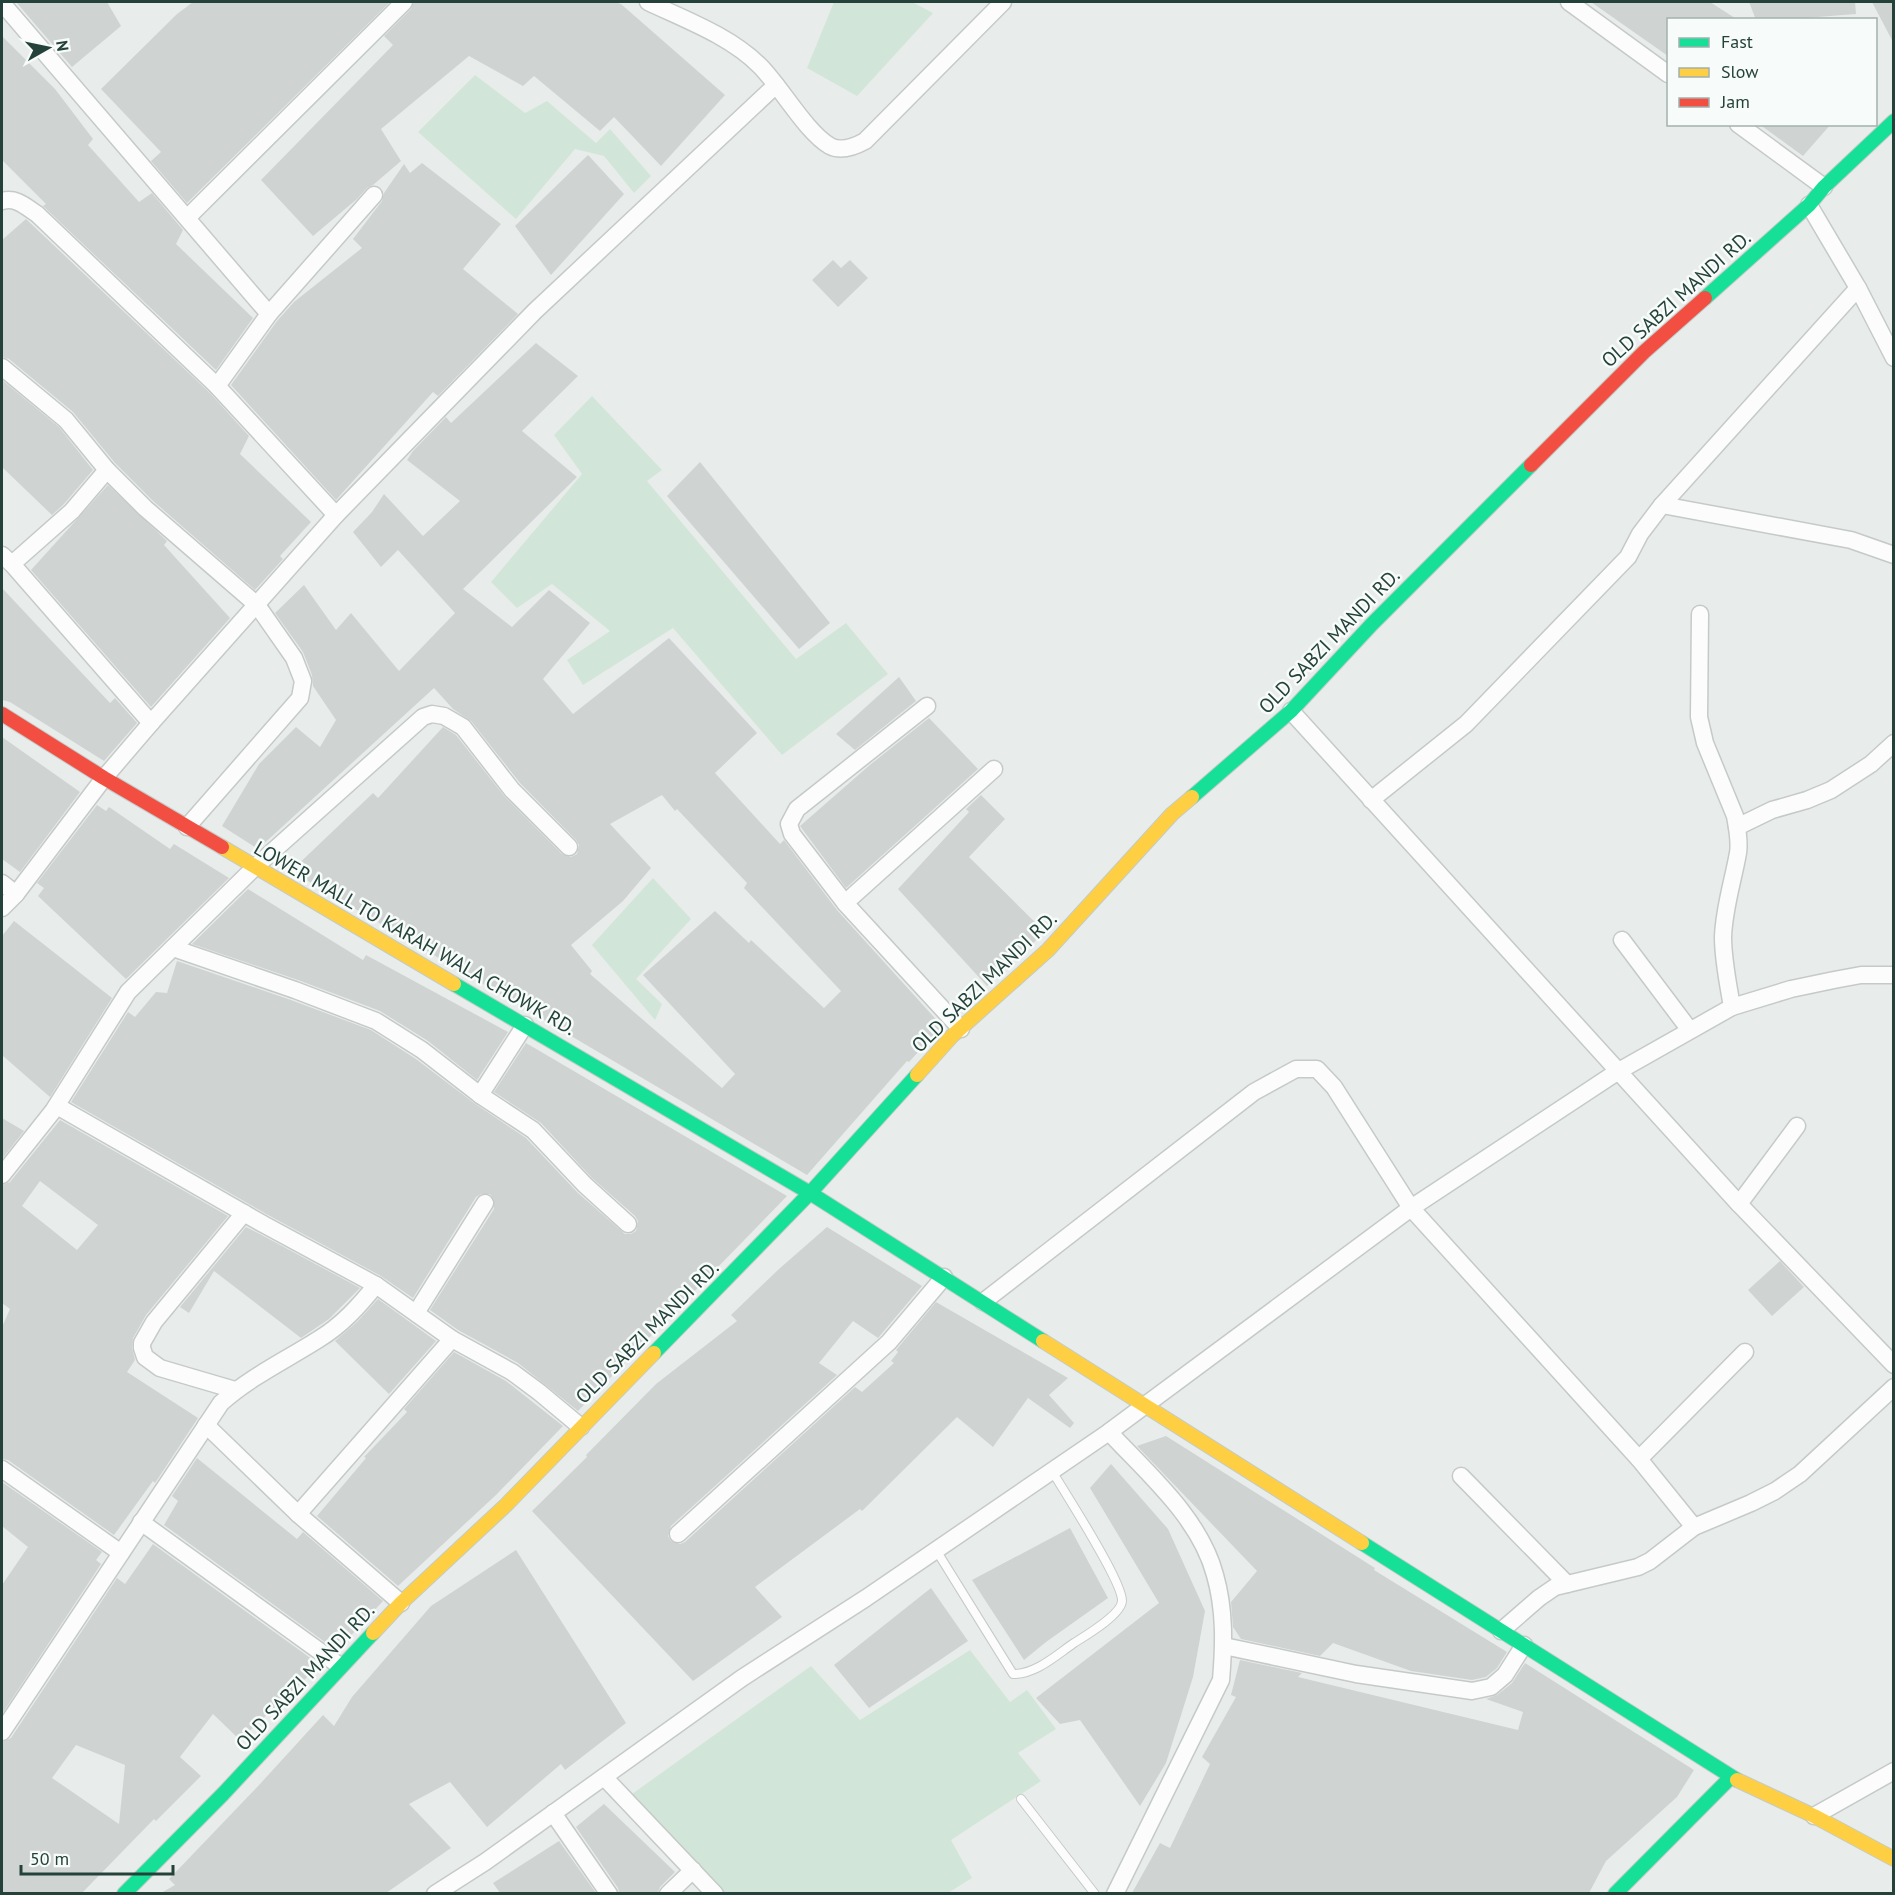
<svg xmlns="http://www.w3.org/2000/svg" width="1895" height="1895" font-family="'PT Sans',sans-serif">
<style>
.green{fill:#d1e6d8}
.building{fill:#cfd4d2;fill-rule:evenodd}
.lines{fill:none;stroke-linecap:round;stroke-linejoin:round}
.lane-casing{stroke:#c5cac8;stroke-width:10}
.street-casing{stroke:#c5cac8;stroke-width:19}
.fast-casing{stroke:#c3cbc8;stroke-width:16}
.slow-casing{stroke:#c3cbc8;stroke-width:16}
.jam-casing{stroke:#c3cbc8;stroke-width:16}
.lane{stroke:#fcfcfc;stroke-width:8}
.street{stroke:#fcfcfc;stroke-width:16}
.fast{stroke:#16e098;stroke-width:14}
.slow{stroke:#ffcf43;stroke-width:14}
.jam{stroke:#f24e42;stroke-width:14}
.labels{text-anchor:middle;stroke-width:5;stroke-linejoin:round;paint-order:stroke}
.street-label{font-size:20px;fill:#24423a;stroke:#f7fbf9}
</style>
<rect width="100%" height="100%" fill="#e8edeb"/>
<g class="green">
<path d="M834 2H912L933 13 857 96 807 68Z"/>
<path d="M475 75 525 113 547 101 596 143 610 129 651 176 634 193 604 156 575 149 516 219 418 132Z"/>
<path d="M592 396 662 470 647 481 796 659 846 623 888 674 782 755 673 628 583 685 567 660 610 631 552 584 517 608 491 582 582 474 554 435Z"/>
<path d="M653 878 691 919 636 979 662 1004 655 1020 592 945Z"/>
<path d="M970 1650 1010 1702 1027 1690 1056 1729 1018 1753 1041 1781 951 1840 972 1878 948 1893H711L625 1799 811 1666 860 1720Z"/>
</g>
<g class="building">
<path d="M16 2H107L121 26 72 67Z"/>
<path d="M193 2H390L187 203 151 161 161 152 101 89 177 14Z"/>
<path d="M414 2H614L621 4 725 95 661 166 614 117 600 131 534 76 523 86 469 56 381 129 401 161 373 185 367 188 357 199 313 236 261 180 393 45 384 36 411 9Z"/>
<path d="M1591 2H1710L1738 20H1668V56Z"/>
<path d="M1749 2H1855L1856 14 1805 18V20H1756Z"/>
<path d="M1872 2H1893V42Z"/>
<path d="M2 36 55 89 93 139 88 145 139 202 152 193 183 230 176 244 253 318 216 370 43 206 46 204 2 160Z"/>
<path d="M1759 124H1831L1803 156Z"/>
<path d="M588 155 624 194 551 275 515 226Z"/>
<path d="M422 163 501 224 463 269 518 314 438 396 433 392 336 500 231 385 277 321 294 302 362 248 353 239 382 201 384 193 404 164 410 173Z"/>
<path d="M26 219 210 393 249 436 240 454 311 522 280 556 283 559 255 590 152 500 115 463 73 412 9 359 2 357V240Z"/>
<path d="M833 260 841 268 850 260 868 278 838 307 812 280Z"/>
<path d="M536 343 578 376 522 431 577 477 463 589 512 627 549 590 590 623 543 679 573 714 669 638 757 733 715 773 780 844 784 840 837 910 942 1026 909 1062 907 1061 807 1175 291 871 373 793 378 798 443 727 456 735 505 797 562 854 571 857 577 854 579 845 576 840 520 783 471 721 453 709 434 688 258 849 222 826 259 764 296 727 320 747 336 720 313 686 312 675 303 652 275 613 304 585 336 630 351 613 399 671 455 613 398 550 381 567 353 532 372 512 384 494 423 536 460 501 407 460 413 451 446 417 451 423ZM662 795 675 811 677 809 747 883 744 888 841 991 824 1008 751 940 749 943 715 911 643 975 735 1074 722 1088 590 974 592 971 571 945 623 901 651 868 610 824Z"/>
<path d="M2 380 59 427 93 470 64 504 52 515 2 467Z"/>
<path d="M700 462 830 623 799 649 667 496Z"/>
<path d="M108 485 167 541 164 545 230 618 151 707 31 570Z"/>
<path d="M2 588 110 703 115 698 137 723 104 761 10 702 2 700Z"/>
<path d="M899 677 916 701 855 750 836 734Z"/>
<path d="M929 718 978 769 846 888 800 826 871 764Z"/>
<path d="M2 737 80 792 20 872 2 859Z"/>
<path d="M981 795 1005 819 969 857 1045 932 987 986 898 889 969 812 966 809Z"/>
<path d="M97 805 106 811 109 807 170 849 174 844 229 878 126 979 38 896 44 888 37 883Z"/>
<path d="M248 889 363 960 366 955 508 1032 477 1080 428 1041 380 1011 298 980 192 944Z"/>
<path d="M14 921 112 998 50 1097 2 1055V936Z"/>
<path d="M177 961 291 1000 371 1030 416 1059 474 1103 526 1138 578 1193 625 1234H631L636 1231 638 1221 635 1216 592 1178 541 1123 494 1092 526 1043 787 1196 578 1411 518 1363 458 1330 430 1310 494 1209V1199L490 1194H481L476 1197 413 1298 381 1276 268 1215 71 1102 128 1012 135 1017 156 992 167 993Z"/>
<path d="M2 1118 24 1131 2 1159Z"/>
<path d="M60 1120 228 1216 146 1315 133 1338 132 1348 135 1360 127 1372 198 1418 155 1483 153 1481 114 1535 8 1460 2 1459V1327L10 1309 2 1303V1185L10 1182ZM40 1181 98 1225 77 1250 22 1206Z"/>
<path d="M246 1227 258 1233 360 1288 329 1319 301 1338 214 1271 189 1313 180 1307Z"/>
<path d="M827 1227 922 1286 878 1338 853 1321 819 1363 837 1375 671 1526 668 1536 671 1541 680 1544 685 1542 855 1387 862 1392 894 1363 891 1361 898 1352 896 1350 936 1302 1068 1378 1049 1395 1074 1423 1070 1428 1028 1398 993 1447 957 1417 862 1511 860 1509 755 1587 782 1617 693 1681 532 1511 587 1457 586 1455 656 1384 737 1321 731 1315 779 1269Z"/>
<path d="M1780 1261 1804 1287 1772 1316 1748 1290Z"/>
<path d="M378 1299 436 1341 389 1394 335 1341 357 1322Z"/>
<path d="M454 1352 506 1381 563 1426 496 1495 398 1586 317 1516 366 1458 364 1457 407 1412 404 1409Z"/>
<path d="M1166 1436 1375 1568 1374 1570 1507 1652 1497 1668 1486 1677 1472 1680 1411 1671 1333 1643 1320 1656 1241 1639 1233 1627 1231 1602 1257 1571 1137 1446Z"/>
<path d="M197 1458 297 1539 303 1532 383 1601 345 1642 341 1638 333 1648 164 1525 178 1501 172 1496Z"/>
<path d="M1111 1464 1168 1529 1205 1611 1193 1677 1166 1763 1140 1806 1080 1720 1060 1724 1036 1698 1159 1603 1090 1488Z"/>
<path d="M2 1482 102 1552 96 1560 101 1564 2 1714V1585L28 1547 2 1526Z"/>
<path d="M1070 1528 1108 1598 1046 1642 1024 1660 972 1580Z"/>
<path d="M153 1544 320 1665 240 1740 213 1714 180 1757 201 1776 156 1821 154 1819 82 1893H2V1742L11 1738 117 1578 125 1584ZM76 1745 125 1765 119 1824 52 1778Z"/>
<path d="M516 1550 626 1723 565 1770 561 1764 487 1827 450 1782 409 1804 451 1848 386 1893H161L175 1885 169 1879 260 1784 323 1715 334 1726 352 1697 431 1606Z"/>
<path d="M931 1588 968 1641 869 1708 834 1665Z"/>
<path d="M1240 1660 1302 1673 1298 1677 1518 1730 1523 1712 1486 1699 1497 1695 1512 1683 1525 1663 1694 1770 1677 1797 1606 1861 1589 1893H1132L1160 1843 1170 1848 1210 1764 1202 1757 1236 1697 1231 1695Z"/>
<path d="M604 1804 675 1872 660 1887 658 1893H619L618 1888 576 1827Z"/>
<path d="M559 1841 596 1893H500L493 1883Z"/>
</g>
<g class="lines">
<g class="lane-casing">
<g id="lane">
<path d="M936 1550 1013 1674C1036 1674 1055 1656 1074 1643 1085 1636 1121 1615 1122 1601 1123 1582 1065 1493 1052 1471"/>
<path d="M1021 1799 1095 1894"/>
</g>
</g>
<g class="street-casing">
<g id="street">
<path d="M648 2C686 20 730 36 760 66 781 87 806 132 830 146 841 152 854 147 865 141L1003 2"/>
<path d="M1569 2 1668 74"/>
<path d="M2 3 269 314"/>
<path d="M1738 124 1824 187"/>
<path d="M2 201C16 197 25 206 37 214L217 386 336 515"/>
<path d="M1809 205 1858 288 1894 358"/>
<path d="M188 217 404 2"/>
<path d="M2 367 66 420 107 470 145 508 257 605 294 658 303 681 300 698 187 827"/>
<path d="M217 386 269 314 374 195"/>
<path d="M1662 505 1851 540 1894 555"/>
<path d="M2 555 12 564 151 723"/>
<path d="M12 564 72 511 107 470"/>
<path d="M1700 614 1699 717 1705 743 1735 816C1737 827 1740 841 1738 853 1733 881 1724 908 1723 937 1723 960 1728 983 1732 1007"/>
<path d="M927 706 797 809 789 824 792 834 845 903 961 1029"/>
<path d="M1291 711 1739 1204 1894 1365"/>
<path d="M1371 800 1466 724 1628 557 1640 534 1662 505 1858 288"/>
<path d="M1737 827 1772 810 1807 800 1831 790 1871 764 1894 743"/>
<path d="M2 883 16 894"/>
<path d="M845 903 994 769"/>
<path d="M2 908 16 894 104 778 151 723 336 515 535 311 776 85"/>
<path d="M1622 940 1689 1029"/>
<path d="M173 948 295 990 376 1021 422 1050 480 1095 533 1130 585 1185 628 1224"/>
<path d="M480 1095 525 1025"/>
<path d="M57 1106 263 1224 376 1285 452 1339 298 1514 401 1603"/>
<path d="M2 1175 53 1111 128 992 255 867 423 717 432 714 444 716 463 727 512 790 569 847"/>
<path d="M1739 1204 1797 1126"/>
<path d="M983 1302 1254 1092 1296 1069H1317L1334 1087 1411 1208 1639 1459 1694 1527 1751 1503 1775 1491 1800 1474 1894 1387"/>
<path d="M416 1313 485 1203"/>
<path d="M452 1339 512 1372 539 1392 581 1427"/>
<path d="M235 1390 160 1368 145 1357 142 1348V1343L154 1322 244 1213"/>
<path d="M206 1425 298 1514"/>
<path d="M1109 1432C1148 1474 1200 1518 1215 1575 1225 1610 1224 1645 1221 1680L1115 1894"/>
<path d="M1639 1459 1745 1352"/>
<path d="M2 1469 121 1553"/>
<path d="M1461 1476 1567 1584"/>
<path d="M141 1522 340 1666"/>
<path d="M678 1534 889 1342 944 1277"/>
<path d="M1501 1631 1539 1598 1555 1587 1638 1567 1650 1561 1694 1527"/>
<path d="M1224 1646 1356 1674 1472 1691 1491 1687 1505 1675 1524 1645"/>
<path d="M2 1732 221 1403C250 1377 286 1360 319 1339 342 1325 359 1306 376 1285"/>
<path d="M604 1777 715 1894"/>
<path d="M553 1813 609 1894"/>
<path d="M1814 1816 1894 1771"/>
<path d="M435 1894 485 1862 742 1678 866 1598 1109 1432 1411 1208 1617 1072 1732 1007 1791 989 1834 980 1861 975H1894"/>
<path d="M668 1894 693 1870"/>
</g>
</g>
<g class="fast-casing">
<g id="fast">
<path d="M1705 298 1809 205 1824 187 1894 121"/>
<path d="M1192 797 1291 711 1372 624 1531 465"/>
<path d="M454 984 810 1193 1043 1341"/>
<path d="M654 1353 810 1193 917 1075"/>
<path d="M1362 1543 1737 1780"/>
<path d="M124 1894 223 1794 373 1633"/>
<path d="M1615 1894 1731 1777"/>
</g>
</g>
<g class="slow-casing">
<g id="slow">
<path d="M222 847 454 984"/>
<path d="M917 1075 952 1036 1048 950 1172 814 1192 797"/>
<path d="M1043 1341 1362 1543"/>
<path d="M373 1633 401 1603 506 1505 654 1353"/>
<path d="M1737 1780 1814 1816 1894 1859"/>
</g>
</g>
<g class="jam-casing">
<g id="jam">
<path d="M1531 465 1644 352 1705 298"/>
<path d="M2 714 104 778 222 847"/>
</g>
</g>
<use href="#lane" class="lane"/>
<use href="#street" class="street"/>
<use href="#fast" class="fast"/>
<use href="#slow" class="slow"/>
<use href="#jam" class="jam"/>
</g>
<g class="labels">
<g class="street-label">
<text transform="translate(1676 299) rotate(-42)" y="7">OLD SABZI MANDI RD.</text>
<text transform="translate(1329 641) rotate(-46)" y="7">OLD SABZI MANDI RD.</text>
<text transform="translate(415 938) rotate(30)" y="7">LOWER MALL TO KARAH WALA CHOWK RD.</text>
<text transform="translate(984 982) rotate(-44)" y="7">OLD SABZI MANDI RD.</text>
<text transform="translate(647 1332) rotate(-45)" y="7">OLD SABZI MANDI RD.</text>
<text transform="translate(305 1677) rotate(-47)" y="7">OLD SABZI MANDI RD.</text>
</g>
</g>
<rect width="1895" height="1895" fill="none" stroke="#24423a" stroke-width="6"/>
<rect x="1667" y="18" width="210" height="108" fill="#f7fbf9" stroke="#a3b1ad" stroke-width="1.5"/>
<rect x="1679" y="38" width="30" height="9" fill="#16e098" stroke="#a3b1ad" stroke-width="1.5"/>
<text x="1721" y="48" font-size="18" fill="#24423a">Fast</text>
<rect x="1679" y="68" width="30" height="9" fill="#ffcf43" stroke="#a3b1ad" stroke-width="1.5"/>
<text x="1721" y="78" font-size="18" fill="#24423a">Slow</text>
<rect x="1679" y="98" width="30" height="9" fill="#f24e42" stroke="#a3b1ad" stroke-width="1.5"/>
<text x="1721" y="108" font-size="18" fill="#24423a">Jam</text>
<g transform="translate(48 48) rotate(81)" stroke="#f7fbf9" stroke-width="4.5" paint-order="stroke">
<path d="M0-4.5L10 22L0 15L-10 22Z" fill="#24423a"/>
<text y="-9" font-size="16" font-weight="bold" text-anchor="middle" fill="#24423a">N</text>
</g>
<path d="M21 1865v9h152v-9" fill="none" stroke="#24423a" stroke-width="3"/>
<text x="30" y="1865" font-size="18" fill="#24423a" stroke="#f7fbf9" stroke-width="4.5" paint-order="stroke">50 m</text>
</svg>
